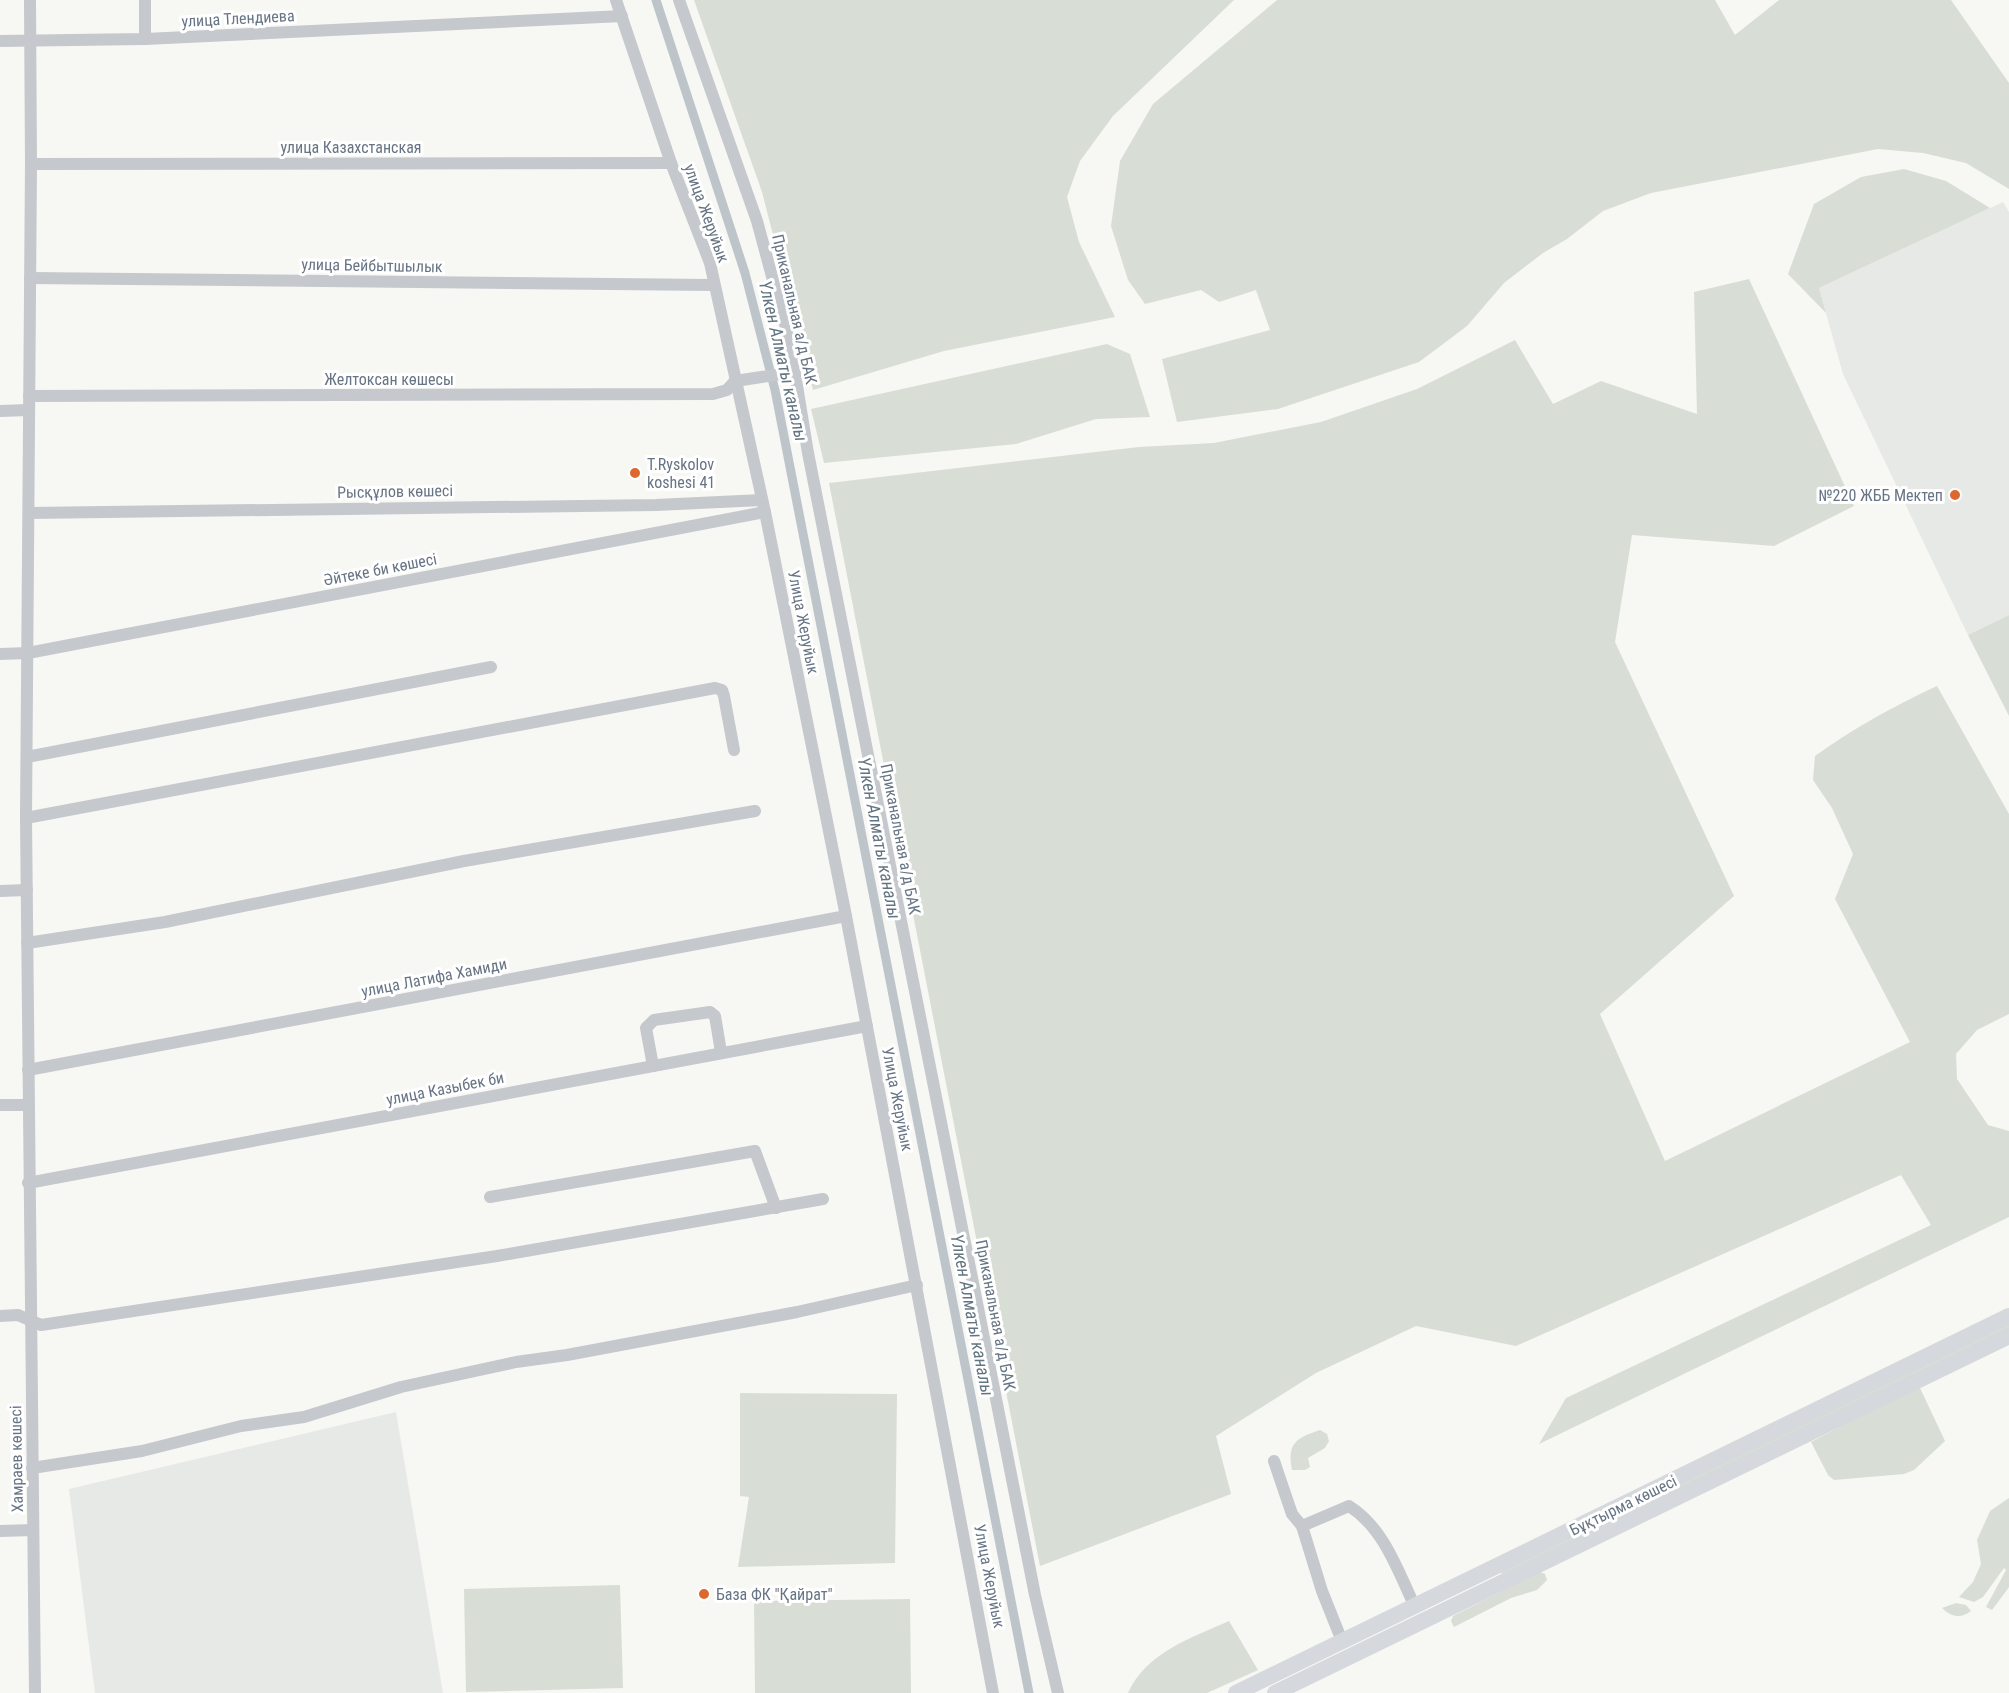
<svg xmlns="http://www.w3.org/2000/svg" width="2009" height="1693" font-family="'Roboto Condensed',sans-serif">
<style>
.built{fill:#e7e9e7}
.green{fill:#d8ded5}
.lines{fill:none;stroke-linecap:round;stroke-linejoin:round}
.canal{stroke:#bdc5cb;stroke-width:9}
.minor{stroke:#c5c8cc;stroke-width:12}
.major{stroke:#d5d8dc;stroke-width:16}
.poi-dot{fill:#dc682f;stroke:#fff;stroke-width:2}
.labels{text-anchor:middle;stroke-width:6;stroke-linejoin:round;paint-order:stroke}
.street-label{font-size:16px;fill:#677484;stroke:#fff}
.poi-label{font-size:16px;fill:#677484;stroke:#fff;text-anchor:start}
.water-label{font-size:18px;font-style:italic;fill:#637580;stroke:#fff}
</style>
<rect width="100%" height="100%" fill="#f7f7f4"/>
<g class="built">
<path d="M2003 202 2009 212V615L1968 635 1843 374 1819 288Z"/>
<path d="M396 1412 443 1693H95L69 1489Z"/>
</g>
<g class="green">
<path d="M694 0H1234L1113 116 1080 161 1067 197 1079 242 1115 317 944 351 813 390 762 192Z"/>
<path d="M1277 0H1715L1735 35 1779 0H1951L2009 83V189L1966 163 1923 153 1878 149 1651 193 1603 211 1567 239 1543 253 1504 283 1467 326 1419 362 1278 409 1177 422 1162 359 1270 330 1256 290 1219 302 1201 290 1145 304 1128 280 1111 226 1120 161 1153 104Z"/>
<path d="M1904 169 1946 181 1990 208 1819 288 1826 313 1788 274 1814 204 1861 177Z"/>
<path d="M1749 279 1854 506 1774 546 1632 535 1615 642 1734 896 1600 1014 1665 1161 1910 1042 1835 899 1853 854 1832 808 1813 780 1815 756C1854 728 1894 706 1937 686L2009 814V1014L1977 1030 1956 1054 1957 1079 1988 1125 2009 1131V1217L1539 1444 1566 1398 1931 1225 1901 1175 1516 1346 1416 1326 1316 1373 1216 1436 1231 1494 1040 1566 829 483 1139 447 1214 443 1321 422 1417 389 1515 340 1553 404 1601 381 1697 414 1694 292Z"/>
<path d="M1107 344 1130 354 1150 417 1096 419 1016 444 824 463 811 409Z"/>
<path d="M2009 615V716L1968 635Z"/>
<path d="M2009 1322V1330L1502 1574 1500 1572Z"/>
<path d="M1919 1386 1945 1441 1914 1470 1904 1474 1834 1480 1828 1475 1811 1442Z"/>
<path d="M740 1393 897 1394 895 1563 738 1567 749 1497 740 1496Z"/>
<path d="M1320 1430 1327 1434 1329 1441 1325 1448 1308 1458 1310 1467 1305 1470H1292C1287 1443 1296 1438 1320 1430Z"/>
<path d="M2009 1498V1587L1992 1610 1986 1607 2006 1570 2004 1568 1983 1597 1974 1602 1959 1597 1973 1582 1981 1564 1977 1540 1990 1511Z"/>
<path d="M1540 1572 1545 1574 1547 1580 1537 1590 1511 1598 1454 1627 1451 1621 1453 1616Z"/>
<path d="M620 1585 623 1688 466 1692 464 1589Z"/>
<path d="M910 1599 911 1693H755L754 1601Z"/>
<path d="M1956 1603 1966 1605 1971 1611C1961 1619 1951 1617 1942 1608Z"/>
<path d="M1229 1621 1258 1670 1207 1693H1128C1147 1652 1191 1638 1229 1621Z"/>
</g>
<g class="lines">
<path class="canal" d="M656 0 745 273 775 390 1029 1693"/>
<g class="minor">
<path d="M30 0 31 164 26 818 35 1693"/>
<path d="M616 0 671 163 710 263 765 512 846 916 993 1693"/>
<path d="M679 0 757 221 790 343 808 453 1035 1595 1058 1693"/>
<path d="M145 39V0"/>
<path d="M0 41 145 39 622 16"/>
<path d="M31 164 671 163"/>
<path d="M30 278 713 285"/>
<path d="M29 396 713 394 727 390 735 381 795 372"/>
<path d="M0 411 29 410"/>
<path d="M29 513 656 505 762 500"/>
<path d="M0 654 28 653 765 512"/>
<path d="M27 757 491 667"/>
<path d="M26 818 715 688 722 690 724 696 734 750"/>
<path d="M0 891 27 890"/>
<path d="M27 943 165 922 464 861 755 811"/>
<path d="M653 1066 646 1028 654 1020 710 1012 715 1016 721 1052"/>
<path d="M28 1070 846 916"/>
<path d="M0 1105H28"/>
<path d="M28 1183 867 1026"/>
<path d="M490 1197 755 1151 776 1208"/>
<path d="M0 1316 18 1315 41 1325 497 1256 823 1199"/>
<path d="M1274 1461 1292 1514 1302 1526 1349 1506C1384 1528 1398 1571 1415 1607"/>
<path d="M32 1468 142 1451 241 1426 304 1417 401 1387 516 1362 567 1355 797 1312 917 1285"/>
<path d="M1302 1526 1322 1591 1342 1641"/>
<path d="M0 1531 33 1530"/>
</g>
<g class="major">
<path d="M1236 1693 2009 1316"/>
<path d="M1275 1693 2009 1336"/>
</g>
</g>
<g class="poi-dot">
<circle cx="635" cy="473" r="6"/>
<circle cx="1955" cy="495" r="6"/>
<circle cx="704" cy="1594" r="6"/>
</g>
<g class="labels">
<g class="street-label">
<text transform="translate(238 18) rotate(-3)" y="6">улица Тлендиева</text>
<text x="351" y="153">улица Казахстанская</text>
<text transform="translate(707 213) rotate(70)" y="6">улица Жеруйык</text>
<text transform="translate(372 265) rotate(1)" y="6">улица Бейбытшылык</text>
<text transform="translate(795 309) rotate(77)" y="6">Приканальная а/д БАК</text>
<text x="389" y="385">Желтоксан көшесы</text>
<text transform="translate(395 491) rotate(-1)" y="6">Рысқұлов көшесі</text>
<text transform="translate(380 569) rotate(-11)" y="6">Әйтеке би көшесі</text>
<text transform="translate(804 622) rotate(79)" y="6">Улица Жеруйык</text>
<text transform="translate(901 839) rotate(79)" y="6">Приканальная а/д БАК</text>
<text transform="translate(434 977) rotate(-11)" y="6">улица Латифа Хамиди</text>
<text transform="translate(445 1088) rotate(-11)" y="6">улица Казыбек би</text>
<text transform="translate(898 1099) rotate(79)" y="6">Улица Жеруйык</text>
<text transform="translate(996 1315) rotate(79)" y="6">Приканальная а/д БАК</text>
<text transform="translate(16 1459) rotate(-91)" y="6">Хамраев көшесі</text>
<text transform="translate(1623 1505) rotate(-26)" y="6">Бұқтырма көшесі</text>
<text transform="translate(990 1576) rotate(79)" y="6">Улица Жеруйык</text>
</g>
<g class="poi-label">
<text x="647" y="470">T.Ryskolov<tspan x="647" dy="18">koshesi 41</tspan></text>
<text x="1943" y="501" text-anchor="end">№220 ЖББ Мектеп</text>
<text x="716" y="1600">База ФК "Қайрат"</text>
</g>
<g class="water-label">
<text transform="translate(783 361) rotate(77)" y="6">Үлкен Алматы каналы</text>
<text transform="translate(879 838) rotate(79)" y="6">Үлкен Алматы каналы</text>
<text transform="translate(972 1315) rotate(79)" y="6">Үлкен Алматы каналы</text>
</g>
</g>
</svg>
